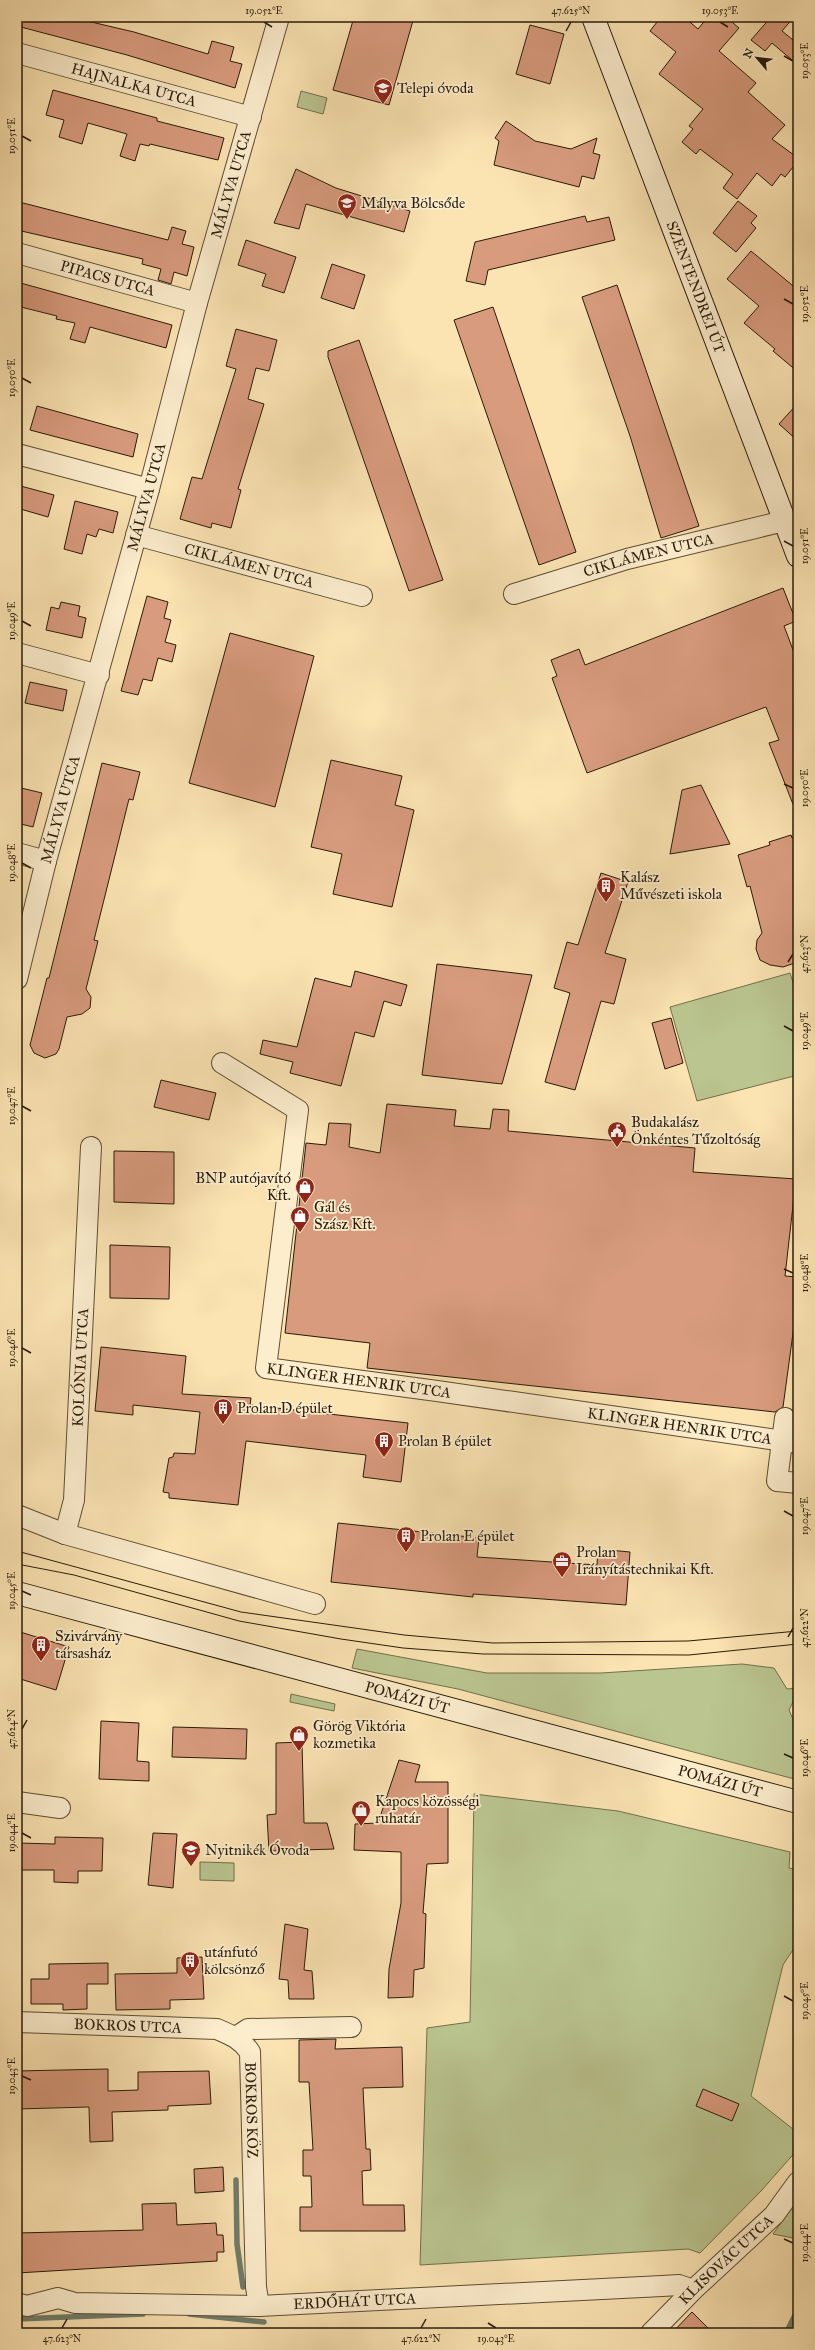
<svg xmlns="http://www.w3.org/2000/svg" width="815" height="2350" font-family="'IM FELL Great Primer',serif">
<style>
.green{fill:#bac590;stroke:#71704c}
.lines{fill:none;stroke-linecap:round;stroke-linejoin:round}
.stream{stroke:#6f7d6b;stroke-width:5.5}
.building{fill:#d89b7e;stroke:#281b09}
.street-casing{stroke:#5d4d33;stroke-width:22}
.secondary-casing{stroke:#281b09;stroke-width:24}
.street{stroke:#fcedcd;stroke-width:20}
.secondary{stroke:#fcedcd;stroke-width:22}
.tram{stroke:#281b09;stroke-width:1}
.ticks{fill:none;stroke:#281b09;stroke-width:1.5}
.labels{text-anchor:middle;stroke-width:3.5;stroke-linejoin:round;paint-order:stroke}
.street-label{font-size:15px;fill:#281b09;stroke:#fcedcd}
.poi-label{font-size:15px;fill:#281b09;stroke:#fcedcd;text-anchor:start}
.neatline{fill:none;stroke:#281b09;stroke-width:1.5}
.ticks-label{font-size:10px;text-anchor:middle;fill:#281b09}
</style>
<rect width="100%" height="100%" fill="#fbe3b2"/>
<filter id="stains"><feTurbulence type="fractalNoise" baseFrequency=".005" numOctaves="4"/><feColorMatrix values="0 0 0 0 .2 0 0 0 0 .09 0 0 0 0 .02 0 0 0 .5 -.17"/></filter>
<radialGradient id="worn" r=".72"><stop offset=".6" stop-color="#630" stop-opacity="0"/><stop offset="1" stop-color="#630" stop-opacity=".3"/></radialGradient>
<g class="green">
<path d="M301 91 327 98 323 114 297 107Z"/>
<path d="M790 973 798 998V1075L697 1101 670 1007Z"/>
<path d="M357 1649 487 1673H601L742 1664 774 1668 787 1689 798 1688V1697L794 1700 789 1710 798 1731V1780L458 1689 352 1668Z"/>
<path d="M291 1694 335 1704 334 1711 290 1702Z"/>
<path d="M474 1794 618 1811 790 1852 789 1868 798 1870V1942L783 1965 751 2096 798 2133V2149L761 2191 700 2253 688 2249 420 2265 427 2028 470 2022Z"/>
<path d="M200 1862 234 1863V1881L200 1880Z"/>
<path d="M798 2200V2239L773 2234Z"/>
</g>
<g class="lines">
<g class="stream">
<path d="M236 2180 237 2244 243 2287"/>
<path d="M189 2314 264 2322"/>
<path d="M17 2319 143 2314"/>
<path d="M786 2333 798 2309"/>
</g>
</g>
<g class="building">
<path d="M17 17H70L134 32 208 54 212 41 234 47 230 61 242 64 235 88 127 55 17 26Z"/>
<path d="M354 17H414L389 105 333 90Z"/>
<path d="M661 17H684L698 29 708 17H726L739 28 719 51 756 83 748 92 785 125 772 139 798 158V161L785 177 781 174 772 186 757 173 737 199 723 188 733 174 700 149 696 154 682 142 693 129 689 126 703 109 659 74 676 52 650 31Z"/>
<path d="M771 17H794L782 31 798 44V65L772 43 765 51 751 40Z"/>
<path d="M530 25 564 34 550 84 516 74Z"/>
<path d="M53 90 157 118V121L224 138 218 160 150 144 149 146 140 144 135 161 120 156 127 134 88 123 82 144 59 137 64 120 46 115Z"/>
<path d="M506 121 535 141 571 149 597 138 593 153 600 155 594 179 582 176 579 187 494 165 499 141 495 138Z"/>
<path d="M296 169 336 188 410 211 404 232 306 204 299 229 274 223Z"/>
<path d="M738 201 757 216 751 223 756 228 736 252 713 233Z"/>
<path d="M23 203 168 240 172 227 186 231 182 244 194 247 187 276 174 272 171 284 158 280 161 269 142 264 143 259 17 230 19 204Z"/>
<path d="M585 216 587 222 609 217 615 240 488 270 485 285 466 281 475 242Z"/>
<path d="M246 240 296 257 284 293 262 286 266 274 238 265Z"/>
<path d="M751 251 798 290V372L773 351 775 349 744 323 759 306 727 279Z"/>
<path d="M332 264 365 275 354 309 321 298Z"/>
<path d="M17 282 172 325 166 348 90 327 85 343 70 339 75 323 56 319 57 316 17 306Z"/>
<path d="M617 285 699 526 661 538 630 436 582 297Z"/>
<path d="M493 307 576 552 539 565 454 320Z"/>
<path d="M236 329 277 340 269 371 256 368 248 399 264 404 238 489 241 490 231 528 212 523 211 528 180 519 192 477 202 479 236 369 226 366Z"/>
<path d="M359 340 443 580 409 591 328 357V351Z"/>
<path d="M798 403V441L779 424Z"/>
<path d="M37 406 138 434 133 457 30 430Z"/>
<path d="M17 485 54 495 48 517 17 508Z"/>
<path d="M75 501 118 512 113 533 99 529 96 537 87 534 82 554 64 549Z"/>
<path d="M783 588 796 621 784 626 798 663V817L769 743 779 740 766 707 587 773 552 678 557 676 551 660 579 649 585 665Z"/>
<path d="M147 596 168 602 164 618 171 620 165 642 176 645 172 662 158 658 152 681 143 679 138 695 121 691Z"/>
<path d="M61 602 80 606 78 616 86 618 82 638 46 630 51 607 59 609Z"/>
<path d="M230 633 314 656 275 807 189 783Z"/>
<path d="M30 682 67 690 63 711 25 703Z"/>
<path d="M331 760 402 776 395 805 414 810 392 907 333 894 342 854 311 847Z"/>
<path d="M102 763 140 772 133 800 129 799 94 940 98 941 86 989 91 997 90 1008 82 1014 67 1017 59 1049 56 1054 45 1058 34 1053 30 1045 47 978H49Z"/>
<path d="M701 785 730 844 670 854 682 790Z"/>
<path d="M17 787 42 793 33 827 17 823Z"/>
<path d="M791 835 792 838 798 836V962L783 967 770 965 760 960 756 949 757 940 762 933 750 886 747 887 738 855 770 845 769 842Z"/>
<path d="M601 873 628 882 605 953 626 959 614 1004 601 1001 575 1090 545 1082 570 993 554 988 567 942 578 945Z"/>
<path d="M437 964 532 975 502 1084 422 1075Z"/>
<path d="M355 971 407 985 401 1006 384 1001 374 1037 355 1032 341 1086 290 1073 293 1062 260 1054 263 1040 297 1047 315 978 351 987Z"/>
<path d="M671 1018 683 1063 665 1069 652 1023Z"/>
<path d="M161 1080 216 1093 209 1120 154 1107Z"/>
<path d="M387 1104 456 1110 454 1126 490 1129 493 1109 509 1110 508 1131 695 1148 693 1172 796 1179 785 1276 798 1277V1296L783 1407 775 1412 367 1368 370 1343 285 1333 306 1143 326 1145 329 1123 351 1124 349 1147 380 1153Z"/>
<path d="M114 1151 174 1152V1204L114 1202Z"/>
<path d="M110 1245 170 1247 169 1299 110 1298Z"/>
<path d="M101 1347 186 1356 182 1394 251 1398 250 1405 408 1423 401 1482 363 1477 366 1455 246 1441 238 1505 169 1498V1493L163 1492 169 1458 173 1457 174 1453 195 1454 200 1412 133 1405V1415L95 1411Z"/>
<path d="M338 1523 479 1538 477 1557 597 1565 598 1549 630 1552 626 1605 473 1594V1597L331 1582Z"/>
<path d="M17 1631 69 1647 56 1690 17 1678Z"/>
<path d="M101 1721 139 1723 137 1761 149 1762V1781L99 1779Z"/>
<path d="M173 1727 247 1729 246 1759 172 1757Z"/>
<path d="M302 1742 304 1823H327L334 1849 269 1851 267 1815 276 1814V1743Z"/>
<path d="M399 1760 420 1765 415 1782H448V1863L427 1864 423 1913 426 1914 424 1968 414 1970 413 1997 388 1998 389 1969 401 1903V1852L354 1850 355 1824 378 1823Z"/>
<path d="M153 1833 177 1834 173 1888 148 1885Z"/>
<path d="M55 1837 103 1838 102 1871H78V1883L54 1882V1870H17V1843L55 1844Z"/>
<path d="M285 1924 308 1929 304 1970 312 1971 314 1999H289L288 1980 279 1979Z"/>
<path d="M202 1957 204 1999 170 2000V2009L116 2010 115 1974 177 1973V1958Z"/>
<path d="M108 1963V1984H87V2009L63 2010V2004H31V1979H49V1964Z"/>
<path d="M336 2039 335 2049 402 2047 403 2087 363 2088 366 2149H370L371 2170 362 2171 363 2205H404L405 2231H300V2207H312L311 2176H303V2150H313L309 2082H299V2040Z"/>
<path d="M108 2069V2091L138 2090V2072L209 2071 211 2104 168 2106V2110L112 2112 113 2141 90 2142 89 2107 17 2109V2071Z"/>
<path d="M703 2089 739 2104 732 2121 696 2106Z"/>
<path d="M223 2167 224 2191 195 2193 194 2169Z"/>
<path d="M176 2203 177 2225 216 2223 217 2235H223L224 2252H217V2261L17 2273V2233L143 2230 142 2204Z"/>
<path d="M692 2312 713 2333H672Z"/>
</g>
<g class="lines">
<g class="street-casing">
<g id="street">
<path id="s1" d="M17 53 251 117"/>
<path id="s2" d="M17 253 197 303"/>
<path d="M17 454 149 489"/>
<path id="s3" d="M136 535 362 596"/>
<path id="s4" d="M514 594 627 559 784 521"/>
<path d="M17 653 99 675"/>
<path d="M17 853 46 861"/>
<path id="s5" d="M17 979 46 861 149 489 197 303 279 17"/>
<path id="s6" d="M222 1063 298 1110 266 1368 437 1391 798 1443"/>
<path d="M785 1418 777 1481 798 1483"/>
<path d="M17 1515 65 1534 315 1604"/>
<path id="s7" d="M65 1534 74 1500 91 1147"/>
<path d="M17 1802 60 1808"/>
<path id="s8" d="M17 2022 217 2029C231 2035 241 2039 250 2052L256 2287 259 2306"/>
<path d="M236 2037 248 2029 351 2027"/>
<path id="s9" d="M17 2303 27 2306 58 2298 75 2303 259 2306 662 2286 679 2285 693 2290"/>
<path id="s10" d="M651 2333 693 2290 774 2215 798 2182"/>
</g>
</g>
<g class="secondary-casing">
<g id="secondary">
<path id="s11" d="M593 17 798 556"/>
<path id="s12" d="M17 1593 798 1802"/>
</g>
</g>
<use href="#street" class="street"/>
<use href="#secondary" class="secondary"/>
<g class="tram">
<path d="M17 1551 241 1612 404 1635 493 1643 688 1641 798 1631"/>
<path d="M17 1564 74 1575 239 1621 341 1639 403 1648 483 1654 689 1655 798 1644"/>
</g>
</g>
<path class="ticks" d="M264 22 272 27M720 22 728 27M566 31 571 22M784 56 793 61M22 136 31 141M784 299 793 304M22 378 31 383M784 541 793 546M22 621 31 626M784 784 793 788M22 863 31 868M788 962 793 954M784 1026 793 1031M22 1106 31 1111M784 1269 793 1273M22 1348 31 1353M784 1511 793 1516M22 1591 31 1595M788 1637 793 1628M22 1729 27 1720M784 1754 793 1758M22 1833 31 1838M784 1996 793 2001M22 2076 31 2080M784 2239 793 2243M488 2323 496 2328M62 2328 67 2319M421 2328 426 2319"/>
<defs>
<g id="school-pin" transform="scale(1)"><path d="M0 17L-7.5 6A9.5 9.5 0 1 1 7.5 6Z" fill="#8f2418" stroke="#fcedcd"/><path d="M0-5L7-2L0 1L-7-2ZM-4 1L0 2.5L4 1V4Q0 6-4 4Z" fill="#fff"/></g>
<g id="building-pin" transform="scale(1)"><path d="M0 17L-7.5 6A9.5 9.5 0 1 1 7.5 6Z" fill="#8f2418" stroke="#fcedcd"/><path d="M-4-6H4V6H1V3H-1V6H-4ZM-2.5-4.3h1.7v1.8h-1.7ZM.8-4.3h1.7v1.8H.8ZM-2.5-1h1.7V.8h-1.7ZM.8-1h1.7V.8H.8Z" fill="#fff"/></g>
<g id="civic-pin" transform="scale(1)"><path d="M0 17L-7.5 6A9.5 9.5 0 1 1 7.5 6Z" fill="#8f2418" stroke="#fcedcd"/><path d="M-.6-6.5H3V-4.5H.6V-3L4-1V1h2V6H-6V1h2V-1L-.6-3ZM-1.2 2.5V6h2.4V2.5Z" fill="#fff"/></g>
<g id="shop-pin" transform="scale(1)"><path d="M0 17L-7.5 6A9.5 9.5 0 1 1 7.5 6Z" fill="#8f2418" stroke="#fcedcd"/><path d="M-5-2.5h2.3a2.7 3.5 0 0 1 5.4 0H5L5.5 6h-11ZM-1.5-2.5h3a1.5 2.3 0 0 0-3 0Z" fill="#fff"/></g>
<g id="office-pin" transform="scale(1)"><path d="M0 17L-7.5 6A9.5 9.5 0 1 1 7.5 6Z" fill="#8f2418" stroke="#fcedcd"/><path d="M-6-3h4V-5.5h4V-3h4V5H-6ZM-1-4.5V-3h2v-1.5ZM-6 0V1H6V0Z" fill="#fff"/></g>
</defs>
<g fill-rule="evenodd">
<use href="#school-pin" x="383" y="88"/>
<use href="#school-pin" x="347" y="203"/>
<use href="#building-pin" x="606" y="886"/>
<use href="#civic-pin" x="617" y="1131"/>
<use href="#shop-pin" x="305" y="1187"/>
<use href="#shop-pin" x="300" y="1216"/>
<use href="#building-pin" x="223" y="1408"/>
<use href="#building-pin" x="384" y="1441"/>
<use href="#building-pin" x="406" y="1536"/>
<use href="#office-pin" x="562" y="1561"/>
<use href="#building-pin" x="41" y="1645"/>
<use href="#shop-pin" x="299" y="1735"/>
<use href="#shop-pin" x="361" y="1810"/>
<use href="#school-pin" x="191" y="1850"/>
<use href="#building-pin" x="190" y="1961"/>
</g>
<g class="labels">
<g class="street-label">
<text dy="5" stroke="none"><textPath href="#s1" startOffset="121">HAJNALKA UTCA</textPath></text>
<text dy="5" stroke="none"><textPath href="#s5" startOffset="823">MÁLYVA UTCA</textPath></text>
<text dy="5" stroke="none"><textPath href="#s2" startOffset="94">PIPACS UTCA</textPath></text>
<text dy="5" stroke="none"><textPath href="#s11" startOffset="289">SZENTENDREI ÚT</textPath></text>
<text dy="5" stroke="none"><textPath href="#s5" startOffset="499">MÁLYVA UTCA</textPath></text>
<text dy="5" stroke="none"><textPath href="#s4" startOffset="140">CIKLÁMEN UTCA</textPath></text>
<text dy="5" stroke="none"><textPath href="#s3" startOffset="117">CIKLÁMEN UTCA</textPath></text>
<text dy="5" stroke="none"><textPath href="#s5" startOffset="175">MÁLYVA UTCA</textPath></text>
<text dy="5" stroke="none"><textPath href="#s7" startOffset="168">KOLÓNIA UTCA</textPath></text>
<text dy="5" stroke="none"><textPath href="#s6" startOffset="443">KLINGER HENRIK UTCA</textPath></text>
<text dy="5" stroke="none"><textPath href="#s6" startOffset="767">KLINGER HENRIK UTCA</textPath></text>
<text dy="5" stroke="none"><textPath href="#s12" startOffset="404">POMÁZI ÚT</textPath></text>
<text dy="5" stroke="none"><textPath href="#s12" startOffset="728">POMÁZI ÚT</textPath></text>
<text dy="5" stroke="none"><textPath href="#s8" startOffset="111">BOKROS UTCA</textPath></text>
<text dy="5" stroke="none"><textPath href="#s8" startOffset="299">BOKROS KÖZ</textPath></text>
<text dy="5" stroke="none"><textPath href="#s10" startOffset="105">KLISOVÁC UTCA</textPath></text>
<text dy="5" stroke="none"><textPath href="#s9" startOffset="340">ERDŐHÁT UTCA</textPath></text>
</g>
<g class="poi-label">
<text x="397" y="93">Telepi óvoda</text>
<text x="361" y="208">Mályva Bölcsőde</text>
<text x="620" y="882">Kalász<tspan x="620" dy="17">Művészeti iskola</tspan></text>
<text x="631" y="1127">Budakalász<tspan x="631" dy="17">Önkéntes Tűzoltóság</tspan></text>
<text x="291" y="1183" text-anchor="end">BNP autójavító<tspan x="291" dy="17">Kft.</tspan></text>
<text x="314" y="1212">Gál és<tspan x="314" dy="17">Szász Kft.</tspan></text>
<text x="237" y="1413">Prolan D épület</text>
<text x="398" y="1446">Prolan B épület</text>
<text x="420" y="1541">Prolan E épület</text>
<text x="576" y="1557">Prolan<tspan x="576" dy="17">Irányítástechnikai Kft.</tspan></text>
<text x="55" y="1641">Szivárvány<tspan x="55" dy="17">társasház</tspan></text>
<text x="313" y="1731">Görög Viktória<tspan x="313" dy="17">kozmetika</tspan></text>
<text x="375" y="1806">Kapocs közösségi<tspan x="375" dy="17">ruhatár</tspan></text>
<text x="205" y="1855">Nyitnikék Óvoda</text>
<text x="204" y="1957">utánfutó<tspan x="204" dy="17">kölcsönző</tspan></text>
</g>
</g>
<rect width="815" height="2350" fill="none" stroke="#fbe3b2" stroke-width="44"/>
<g transform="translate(757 58) rotate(298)" stroke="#fcedcd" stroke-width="3" paint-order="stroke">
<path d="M0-3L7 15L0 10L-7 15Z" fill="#281b09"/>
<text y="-6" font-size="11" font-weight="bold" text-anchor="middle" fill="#281b09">N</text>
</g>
<rect x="22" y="22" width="771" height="2306" class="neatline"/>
<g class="ticks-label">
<text x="264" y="14">19.052°E</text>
<text x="571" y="14">47.625°N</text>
<text x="720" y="14">19.053°E</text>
<text transform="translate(804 61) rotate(-90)" y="4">19.053°E</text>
<text transform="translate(11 136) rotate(-90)" y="4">19.051°E</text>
<text transform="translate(804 304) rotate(-90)" y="4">19.052°E</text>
<text transform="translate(11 378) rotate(-90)" y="4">19.050°E</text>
<text transform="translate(804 546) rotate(-90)" y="4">19.051°E</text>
<text transform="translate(11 621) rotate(-90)" y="4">19.049°E</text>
<text transform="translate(804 788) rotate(-90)" y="4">19.050°E</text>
<text transform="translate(11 863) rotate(-90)" y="4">19.048°E</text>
<text transform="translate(804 954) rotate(-90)" y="4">47.623°N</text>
<text transform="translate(804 1031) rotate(-90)" y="4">19.049°E</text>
<text transform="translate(11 1106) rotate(-90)" y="4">19.047°E</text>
<text transform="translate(804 1273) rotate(-90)" y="4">19.048°E</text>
<text transform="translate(11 1348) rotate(-90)" y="4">19.046°E</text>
<text transform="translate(804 1516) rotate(-90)" y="4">19.047°E</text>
<text transform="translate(11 1591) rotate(-90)" y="4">19.045°E</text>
<text transform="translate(804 1628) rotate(-90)" y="4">47.622°N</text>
<text transform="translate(11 1729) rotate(-90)" y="4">47.624°N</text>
<text transform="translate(804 1758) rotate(-90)" y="4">19.046°E</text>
<text transform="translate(11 1833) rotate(-90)" y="4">19.044°E</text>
<text transform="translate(804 2001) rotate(-90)" y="4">19.045°E</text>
<text transform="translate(11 2076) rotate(-90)" y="4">19.043°E</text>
<text transform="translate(804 2243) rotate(-90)" y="4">19.044°E</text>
<text x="62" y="2342">47.623°N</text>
<text x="421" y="2342">47.622°N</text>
<text x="496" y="2342">19.043°E</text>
</g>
<rect width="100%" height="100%" filter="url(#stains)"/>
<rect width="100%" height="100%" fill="url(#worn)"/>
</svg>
